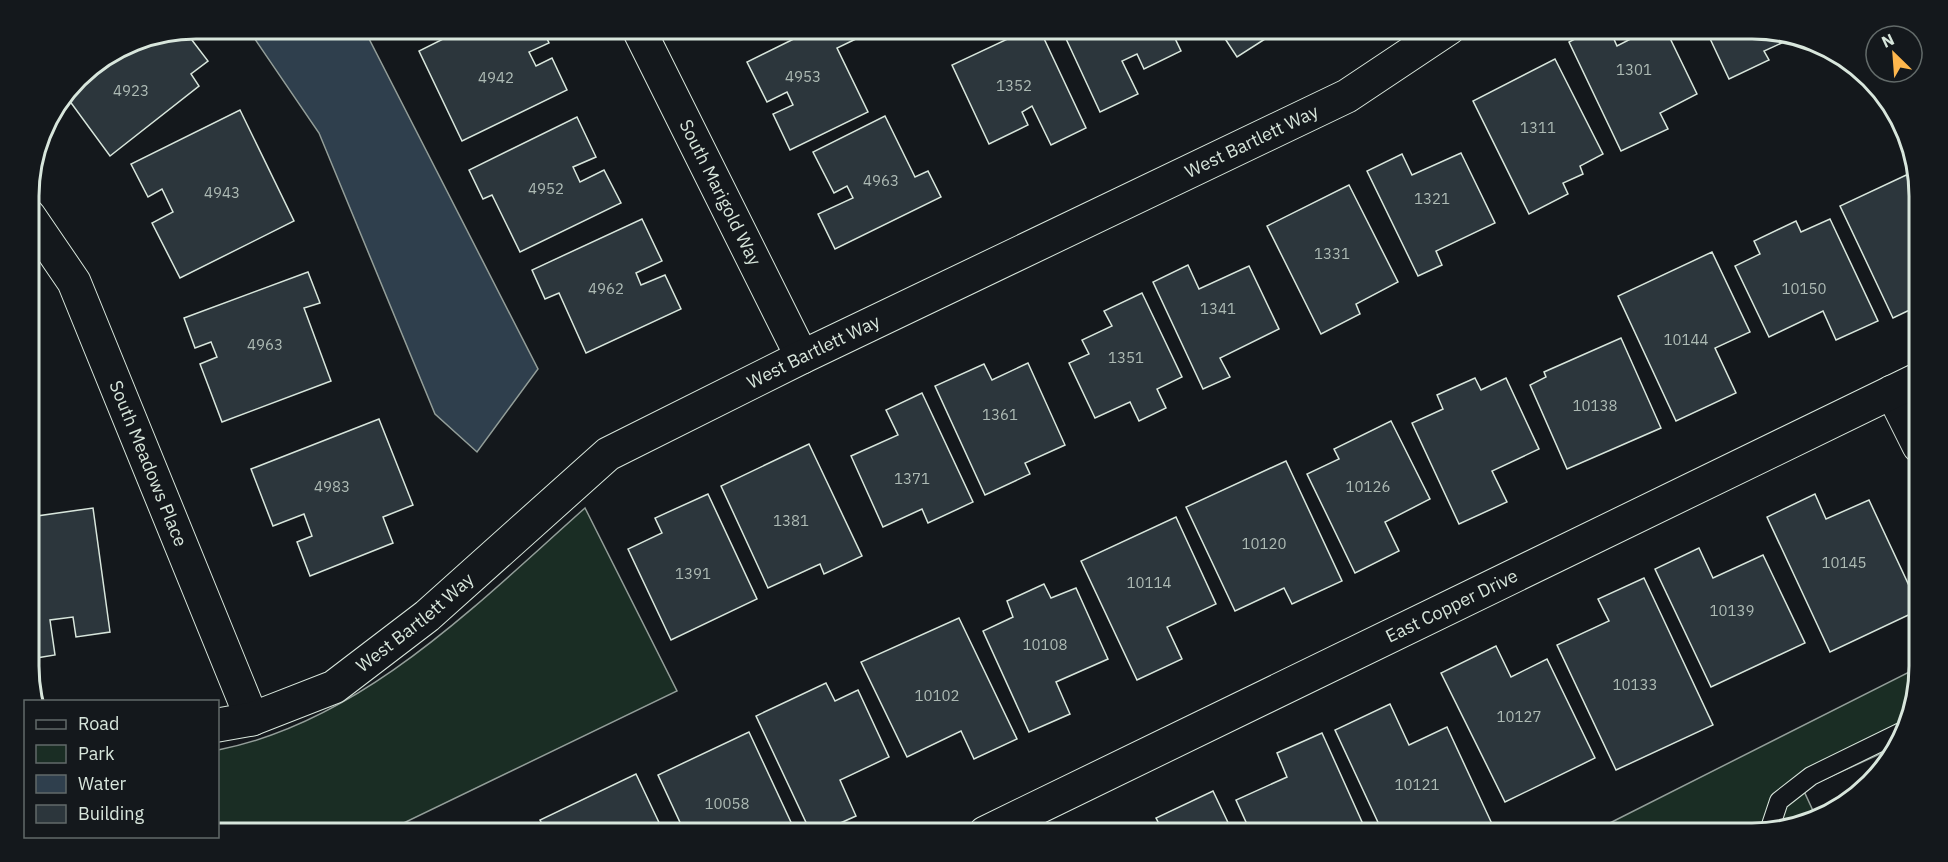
<svg xmlns="http://www.w3.org/2000/svg" width="1948" height="862" font-family="'IBM Plex Sans',sans-serif">
<style>
.green{fill:#1a2d24;stroke:#939e99;stroke-width:1.5}
.water{fill:#2f3f4d;stroke:#939e99;stroke-width:1.5}
.building{fill:#2c363c;stroke:#d8e6dc;stroke-width:1.5}
.lines{fill:none;stroke-linecap:round;stroke-linejoin:round}
.lane-casing{stroke:#d8e6dc;stroke-width:20}
.street-casing{stroke:#d8e6dc;stroke-width:35}
.lane{stroke:#14181c;stroke-width:18}
.street{stroke:#14181c;stroke-width:33}
.labels{text-anchor:middle;stroke-width:4.5;stroke-linejoin:round;paint-order:stroke}
.number-label{font-size:15px;fill:#adbab4}
.street-label{font-size:18px;fill:#d8e6dc;stroke:#14181c}
.rim{fill:none;stroke:#d8e6dc;stroke-width:3}
</style>
<rect width="100%" height="100%" fill="#14181c"/>
<g class="green">
<path d="M585 508 677 691 383 833H218V750C362 722 478 603 585 508Z"/>
<path d="M1919 667 1907 730 1891 749 1803 789 1815 815 1763 833H1590Z"/>
</g>
<path class="water" d="M248 29H364L538 369 477 452 435 414 319 133Z"/>
<g class="building">
<path d="M399 28H418L403 36Z"/>
<path d="M465 28H542L549 43 529 52 536 66 552 58 567 90 462 141 419 51Z"/>
<path d="M816 28H859L862 36 837 48 868 112 790 150 773 114 793 105 787 92 767 102 747 62Z"/>
<path d="M1007 28H1039L1086 128 1051 145 1032 106 1022 112 1028 125 989 144 952 65 1012 37Z"/>
<path d="M1061 28H1170L1181 51 1144 69 1137 54 1122 61 1138 94 1100 112Z"/>
<path d="M1218 28H1278L1279 30 1237 57Z"/>
<path d="M1596 28H1609L1617 46 1652 28H1665L1697 94 1660 113 1668 129 1621 151 1569 42Z"/>
<path d="M1705 28H1752L1795 37 1764 51 1769 60 1729 79Z"/>
<path d="M185 31 208 61 191 74 199 86 110 156 66 96 85 70 132 41Z"/>
<path d="M1555 59 1603 154 1580 166 1583 174 1563 183 1568 194 1529 214 1473 101Z"/>
<path d="M240 110 294 221 180 278 152 223 173 212 162 189 148 197 131 164Z"/>
<path d="M885 116 915 177 928 171 941 197 835 249 818 214 853 198 847 186 834 193 813 152Z"/>
<path d="M577 117 596 157 573 167 580 182 604 170 621 203 520 252 492 195 483 199 469 170Z"/>
<path d="M1461 153 1495 223 1436 251 1442 265 1418 276 1367 171 1402 154 1412 175Z"/>
<path d="M1917 170 1918 306 1893 318 1840 206Z"/>
<path d="M1349 185 1398 282 1356 304 1360 314 1321 334 1267 226Z"/>
<path d="M642 219 662 261 636 273 641 285 665 275 681 309 586 353 559 293 545 299 532 270Z"/>
<path d="M1830 219 1878 321 1836 340 1823 311 1769 337 1735 266 1760 254 1754 241 1796 221 1801 232Z"/>
<path d="M1712 252 1750 332 1715 348 1736 393 1676 421 1618 296Z"/>
<path d="M1188 265 1199 289 1249 266 1279 329 1220 358 1230 377 1203 389 1153 282Z"/>
<path d="M308 272 320 303 304 308 331 381 222 422 200 364 217 357 211 342 195 348 184 318Z"/>
<path d="M1142 293 1182 377 1157 389 1166 408 1139 421 1130 402 1095 418 1069 363 1089 354 1082 340 1112 326 1104 311Z"/>
<path d="M1621 338 1661 428 1567 469 1530 385 1546 377 1544 372Z"/>
<path d="M1028 363 1065 445 1025 463 1030 474 985 495 935 386 984 364 992 380Z"/>
<path d="M1475 378 1481 390 1506 378 1539 449 1492 471 1507 502 1459 524 1412 423 1443 409 1437 395Z"/>
<path d="M29 384 37 403 29 406Z"/>
<path d="M922 393 973 502 928 523 922 509 883 527 851 456 898 435 886 410Z"/>
<path d="M379 419 413 505 383 517 393 543 310 576 297 542 312 536 304 514 273 526 251 469Z"/>
<path d="M1391 421 1430 499 1385 522 1399 551 1355 573 1307 474 1339 459 1334 449Z"/>
<path d="M809 444 862 556 824 574 820 564 768 588 721 486Z"/>
<path d="M1286 461 1342 581 1292 604 1284 588 1235 611 1186 507Z"/>
<path d="M708 494 757 599 671 640 628 549 662 533 655 518Z"/>
<path d="M1815 494 1826 519 1869 500 1919 607V610L1830 652 1767 517Z"/>
<path d="M93 508 110 632 76 637 73 617 50 620 55 655 30 659V517Z"/>
<path d="M1176 517 1216 604 1167 627 1182 659 1137 680 1081 561Z"/>
<path d="M1699 548 1713 578 1763 555 1805 643 1711 687 1655 569Z"/>
<path d="M1644 578 1713 725 1616 770 1557 645 1609 621 1598 599Z"/>
<path d="M1044 584 1051 598 1076 588 1108 659 1056 682 1070 714 1029 732 983 631 1013 617 1007 601Z"/>
<path d="M959 618 1017 739 974 759 961 731 907 757 861 662Z"/>
<path d="M1496 646 1511 677 1547 659 1595 758 1505 802 1441 673Z"/>
<path d="M826 683 835 701 858 690 889 757 840 780 856 816 818 833H811L756 716Z"/>
<path d="M1390 704 1409 745 1447 727 1493 826 1477 833H1383L1335 730Z"/>
<path d="M749 732 796 833H685L658 775Z"/>
<path d="M1322 733 1367 833H1251L1236 800 1287 777 1277 753Z"/>
<path d="M636 774 664 833H547L540 820Z"/>
<path d="M1213 791 1233 833H1164L1156 818Z"/>
</g>
<g class="lines">
<g class="lane-casing">
<path id="lane" d="M1769 831 1779 801 1811 776 1907 729"/>
</g>
<g class="street-casing">
<g id="street">
<path id="s1" d="M638 28 802 357"/>
<path id="s2" d="M29 216 74 282 252 719"/>
<path d="M1892 392 1919 446"/>
<path id="s3" d="M218 725 252 719 334 687 427 616 608 454 802 357 1347 96 1449 28"/>
<path id="s4" d="M985 833 1919 379"/>
</g>
</g>
<use href="#lane" class="lane"/>
<use href="#street" class="street"/>
</g>
<g class="labels">
<g class="number-label">
<text x="1634" y="75">1301</text>
<text x="803" y="82">4953</text>
<text x="496" y="83">4942</text>
<text x="1014" y="91">1352</text>
<text x="131" y="96">4923</text>
<text x="1538" y="133">1311</text>
<text x="881" y="186">4963</text>
<text x="546" y="194">4952</text>
<text x="222" y="198">4943</text>
<text x="1432" y="204">1321</text>
<text x="1332" y="259">1331</text>
<text x="606" y="294">4962</text>
<text x="1804" y="294">10150</text>
<text x="1218" y="314">1341</text>
<text x="1686" y="345">10144</text>
<text x="265" y="350">4963</text>
<text x="1126" y="363">1351</text>
<text x="1595" y="411">10138</text>
<text x="1000" y="420">1361</text>
<text x="912" y="484">1371</text>
<text x="332" y="492">4983</text>
<text x="1368" y="492">10126</text>
<text x="791" y="526">1381</text>
<text x="1264" y="549">10120</text>
<text x="1844" y="568">10145</text>
<text x="693" y="579">1391</text>
<text x="1149" y="588">10114</text>
<text x="1732" y="616">10139</text>
<text x="1045" y="650">10108</text>
<text x="1635" y="690">10133</text>
<text x="937" y="701">10102</text>
<text x="1519" y="722">10127</text>
<text x="1417" y="790">10121</text>
<text x="727" y="809">10058</text>
</g>
<g class="street-label">
<text dy="6" stroke="none"><textPath href="#s3" startOffset="1198">West Bartlett Way</textPath></text>
<text dy="6" stroke="none"><textPath href="#s1" startOffset="184">South Marigold Way</textPath></text>
<text dy="6" stroke="none"><textPath href="#s3" startOffset="712">West Bartlett Way</textPath></text>
<text dy="6" stroke="none"><textPath href="#s2" startOffset="276">South Meadows Place</textPath></text>
<text dy="6" stroke="none"><textPath href="#s4" startOffset="519">East Copper Drive</textPath></text>
<text dy="6" stroke="none"><textPath href="#s3" startOffset="226">West Bartlett Way</textPath></text>
</g>
</g>
<path d="M0 0H1948V862H0ZM196 39H1752A157 157 0 0 1 1909 196V666A157 157 0 0 1 1752 823H196A157 157 0 0 1 39 666V196A157 157 0 0 1 196 39Z" fill="#14181c" fill-rule="evenodd"/>
<path class="rim" d="M196 39H1752A157 157 0 0 1 1909 196V666A157 157 0 0 1 1752 823H196A157 157 0 0 1 39 666V196A157 157 0 0 1 196 39Z"/>
<rect x="24" y="700" width="195" height="138" fill="#14181c" stroke="#626a69" stroke-width="1.5"/>
<rect x="36" y="720" width="30" height="9" fill="#14181c" stroke="#626a69" stroke-width="1.5"/>
<text x="78" y="730" font-size="18" fill="#d8e6dc">Road</text>
<rect x="36" y="745" width="30" height="18" fill="#1a2d24" stroke="#626a69" stroke-width="1.5"/>
<text x="78" y="760" font-size="18" fill="#d8e6dc">Park</text>
<rect x="36" y="775" width="30" height="18" fill="#2f3f4d" stroke="#626a69" stroke-width="1.5"/>
<text x="78" y="790" font-size="18" fill="#d8e6dc">Water</text>
<rect x="36" y="805" width="30" height="18" fill="#2c363c" stroke="#626a69" stroke-width="1.5"/>
<text x="78" y="820" font-size="18" fill="#d8e6dc">Building</text>
<g transform="translate(1894 54) rotate(335)"><circle r="28" fill="#14181c" stroke="#626a69" stroke-width="1.5"/>
<path d="M0-4.5L10 22L0 15L-10 22Z" fill="#ffb74d"/>
<text y="-9" font-size="16" font-weight="bold" text-anchor="middle" fill="#d8e6dc">N</text>
</g>
</svg>
